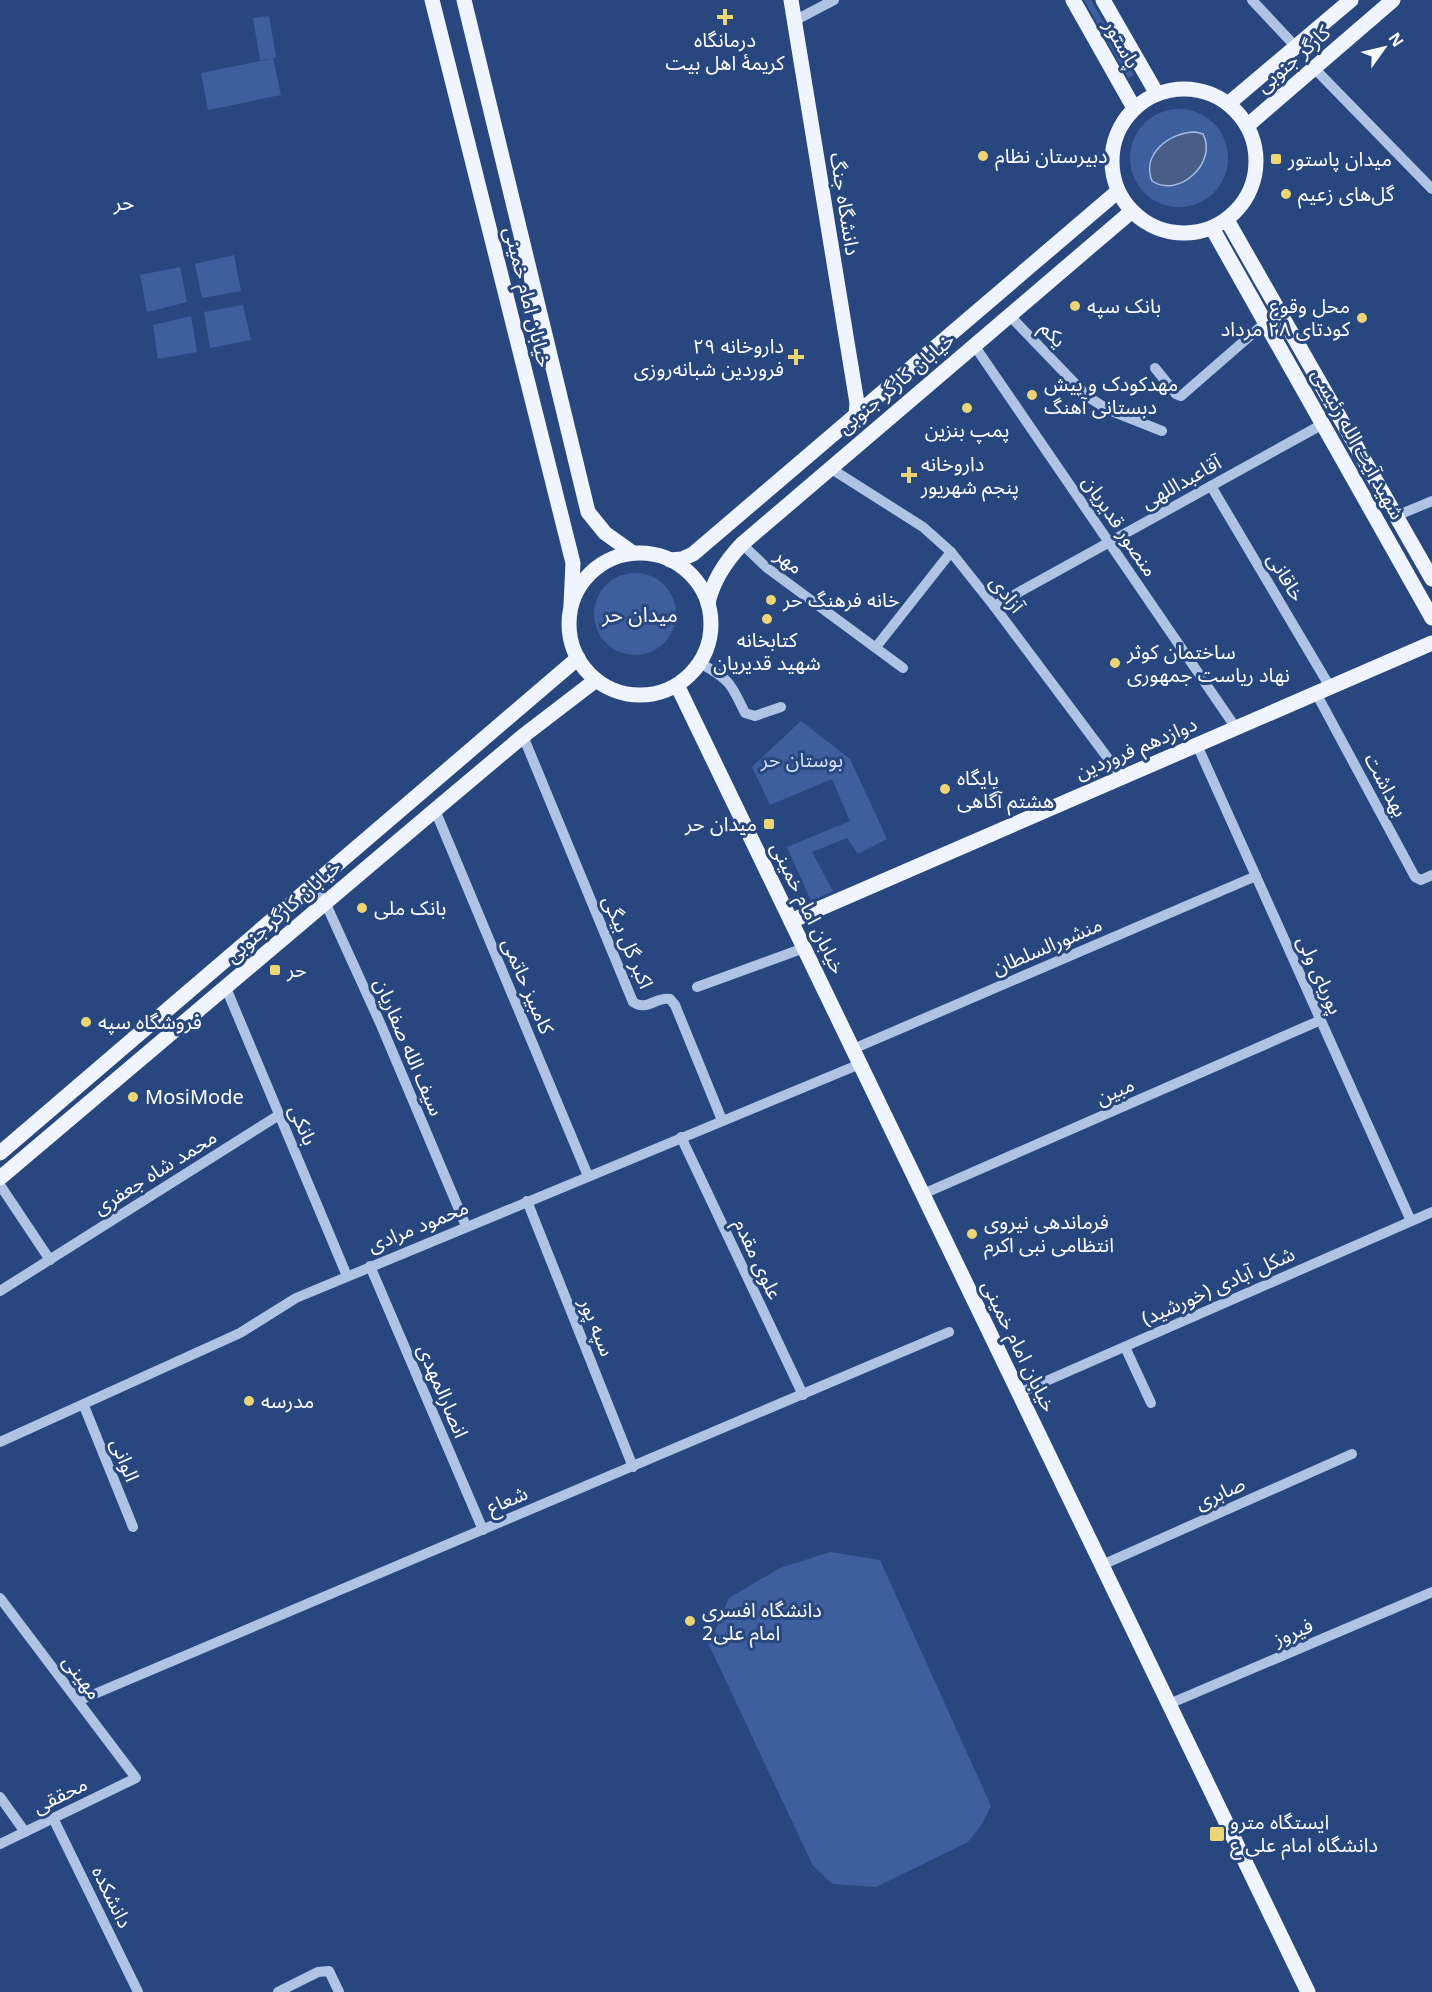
<svg xmlns="http://www.w3.org/2000/svg" width="1432" height="1992" font-family="'Noto Sans','Noto Sans Arabic',sans-serif">
<style>
.green{fill:#3d5f9d}
.water{fill:#495e87;stroke:#a4bde6;stroke-width:1.5}
.lines{fill:none;stroke-linecap:round;stroke-linejoin:round}
.minor{stroke:#afc3e5;stroke-width:10}
.major{stroke:#f0f4fd;stroke-width:15}
.poi-dot{fill:#edd576;stroke:#28477f;stroke-width:2}
.labels{text-anchor:middle;stroke-width:6;stroke-linejoin:round;paint-order:stroke}
.poi-label{font-size:20px;fill:#fff;stroke:#28477f;text-anchor:start}
.street-label{font-size:20px;fill:#fff;stroke:#28477f}
.park-label{font-size:20px;fill:#d2dff4;stroke:#28477f}
.neighbourhood-label{font-size:21px;fill:#fff;stroke:#28477f}
</style>
<rect width="100%" height="100%" fill="#28477f"/>
<g class="green">
<path d="M1084 0H1091L1134 75 1128 78Z"/>
<path d="M269 16 276 57 273 58 281 95 208 110 201 73 270 59 260 60 253 18Z"/>
<circle cx="1179" cy="158" r="49"/>
<path d="M234 255 241 291 202 298 195 264Z"/>
<path d="M180 267 187 302 147 312 140 275Z"/>
<path d="M243 305 251 340 210 348 204 312Z"/>
<path d="M191 316 197 352 158 359 153 325Z"/>
<circle cx="635" cy="614" r="41"/>
<path d="M801 721 850 759 887 839 858 854 847 838 812 852 833 891 811 901 787 847 850 821 832 779 770 805 752 767Z"/>
<path d="M830 1552 880 1560 991 1806 982 1824 968 1842 876 1887 833 1884 813 1866 709 1645 729 1598 780 1568Z"/>
</g>
<path class="water" d="M1195 132 1203 134C1218 162 1179 199 1152 181 1141 154 1170 132 1195 132Z"/>
<g class="lines">
<g class="minor">
<path d="M1252 0 1296 47"/>
<path d="M794 21 834 0"/>
<path d="M1314 68 1432 189"/>
<path d="M1009 315 1088 397 1109 410 1162 431"/>
<path d="M974 345 1236 728"/>
<path d="M1155 368 1176 394 1181 396 1266 322"/>
<path d="M830 468 923 527 951 552 994 606 1122 777"/>
<path d="M1211 486 1330 687"/>
<path d="M1396 516 1432 501"/>
<path d="M742 544 766 567 903 668"/>
<path d="M994 606 1323 424"/>
<path d="M876 647 951 552"/>
<path d="M700 663C729 679 731 683 745 713L755 716 781 707"/>
<path d="M1316 693 1415 877 1421 880 1432 875"/>
<path d="M523 736 633 1002C647 1012 656 996 670 999L675 1005 722 1120"/>
<path d="M1197 745 1411 1221"/>
<path d="M435 810 588 1176"/>
<path d="M312 886 325 902 381 1025 466 1226"/>
<path d="M697 987 804 948"/>
<path d="M226 988 347 1276"/>
<path d="M853 1049 1256 876"/>
<path d="M681 1137 803 1395"/>
<path d="M0 1185 50 1260"/>
<path d="M923 1194 1321 1020"/>
<path d="M527 1201 633 1467"/>
<path d="M370 1266 483 1530"/>
<path d="M0 1291 279 1115"/>
<path d="M1125 1347 1151 1403"/>
<path d="M1019 1393 1432 1212"/>
<path d="M84 1406 133 1527"/>
<path d="M0 1442 240 1333 296 1298 860 1064"/>
<path d="M1102 1565 1352 1454"/>
<path d="M0 1598 136 1778 0 1844"/>
<path d="M78 1701 949 1332"/>
<path d="M1169 1704 1432 1592"/>
<path d="M0 1797 25 1832"/>
<path d="M53 1818 138 1992"/>
<path d="M278 1992 318 1972 329 1971 339 1992"/>
</g>
<g class="major">
<path d="M432 0 573 563 571 605"/>
<path d="M464 0 588 512 605 533 633 553"/>
<path d="M791 0 857 403 856 415"/>
<path d="M1073 0 1134 108"/>
<path d="M1103 0 1157 94"/>
<circle cx="1184" cy="161" r="72"/>
<path d="M1228 104 1351 0"/>
<path d="M1247 126 1393 0"/>
<path d="M1227 220 1432 579"/>
<path d="M1212 228 1432 618"/>
<circle cx="640" cy="624" r="71"/>
<path d="M670 560 682 559 693 554 1117 192"/>
<path d="M708 603C713 580 726 561 742 544L1132 211"/>
<path d="M677 685 1308 1992"/>
<path d="M791 921 1432 643"/>
<path d="M0 1153 578 658"/>
<path d="M0 1178 435 810 523 736 596 680"/>
</g>
</g>
<g class="poi-dot">
<path d="M722 8h6v6h6v6h-6v6h-6v-6h-6v-6h6z"/>
<circle cx="983" cy="156" r="6"/>
<rect x="1270" y="153" width="12" height="12" rx="3"/>
<circle cx="1286" cy="194" r="6"/>
<circle cx="1075" cy="306" r="6"/>
<circle cx="1362" cy="318" r="6"/>
<path d="M793 348h6v6h6v6h-6v6h-6v-6h-6v-6h6z"/>
<circle cx="1032" cy="395" r="6"/>
<circle cx="967" cy="408" r="6"/>
<path d="M906 466h6v6h6v6h-6v6h-6v-6h-6v-6h6z"/>
<circle cx="771" cy="600" r="6"/>
<circle cx="767" cy="619" r="6"/>
<circle cx="1115" cy="663" r="6"/>
<circle cx="945" cy="789" r="6"/>
<rect x="763" y="818" width="12" height="12" rx="3"/>
<circle cx="362" cy="908" r="6"/>
<rect x="269" y="964" width="12" height="12" rx="3"/>
<circle cx="86" cy="1022" r="6"/>
<circle cx="133" cy="1097" r="6"/>
<circle cx="972" cy="1234" r="6"/>
<circle cx="249" cy="1401" r="6"/>
<circle cx="690" cy="1621" r="6"/>
<rect x="1209" y="1826" width="16" height="16" rx="3"/>
</g>
<g class="labels">
<g class="poi-label">
<text x="725" y="47" text-anchor="middle">درمانگاه<tspan x="725" dy="23">کریمهٔ اهل بیت</tspan></text>
<text x="995" y="163">دبیرستان نظام</text>
<text x="1288" y="166">میدان پاستور</text>
<text x="1298" y="201">گل‌های زعیم</text>
<text x="1087" y="313">بانک سپه</text>
<text x="1350" y="313" text-anchor="end">محل وقوع<tspan x="1350" dy="23">کودتای ۲۸ مرداد</tspan></text>
<text x="784" y="353" text-anchor="end">داروخانه ۲۹<tspan x="784" dy="23">فروردین شبانه‌روزی</tspan></text>
<text x="1044" y="391">مهدکودک و پیش<tspan x="1044" dy="23">دبستانی آهنگ</tspan></text>
<text x="967" y="437" text-anchor="middle">پمپ بنزین</text>
<text x="921" y="471">داروخانه<tspan x="921" dy="23">پنجم شهریور</tspan></text>
<text x="783" y="607">خانه فرهنگ حر</text>
<text x="767" y="647" text-anchor="middle">کتابخانه<tspan x="767" dy="23">شهید قدیریان</tspan></text>
<text x="1127" y="659">ساختمان کوثر<tspan x="1127" dy="23">نهاد ریاست جمهوری</tspan></text>
<text x="957" y="785">پایگاه<tspan x="957" dy="23">هشتم آگاهی</tspan></text>
<text x="757" y="831" text-anchor="end">میدان حر</text>
<text x="374" y="915">بانک ملی</text>
<text x="287" y="977">حر</text>
<text x="98" y="1029">فروشگاه سپه</text>
<text x="145" y="1104">MosiMode</text>
<text x="984" y="1229">فرماندهی نیروی<tspan x="984" dy="23">انتظامی نبی اکرم</tspan></text>
<text x="261" y="1408">مدرسه</text>
<text x="702" y="1617">دانشگاه افسری<tspan x="702" dy="23">امام علی2</tspan></text>
<text x="1230" y="1829">ایستگاه مترو<tspan x="1230" dy="23">دانشگاه امام علی ع</tspan></text>
</g>
<g class="street-label">
<text transform="translate(1122 44) rotate(61)" y="7">پاستور</text>
<text transform="translate(1293 59) rotate(-41)" y="7">کارگر جنوبی</text>
<text transform="translate(845 204) rotate(81)" y="7">دانشگاه جنگ</text>
<text transform="translate(528 297) rotate(76)" y="7">خیابان امام خمینی</text>
<text transform="translate(1053 334) rotate(46)" y="7">یکم</text>
<text transform="translate(896 383) rotate(-40)" y="7">خیابان کارگر جنوبی</text>
<text transform="translate(1358 444) rotate(61)" y="7">شهید آیت الله رئیسی</text>
<text transform="translate(1181 482) rotate(-29)" y="7">آقاعبداللهی</text>
<text transform="translate(1120 526) rotate(56)" y="7">منصور قدیریان</text>
<text transform="translate(789 561) rotate(37)" y="7">مهر</text>
<text transform="translate(1286 577) rotate(59)" y="7">خاقانی</text>
<text transform="translate(1007 594) rotate(52)" y="7">آزادی</text>
<text transform="translate(1136 748) rotate(-23)" y="7">دوازدهم فروردین</text>
<text transform="translate(1386 785) rotate(62)" y="7">بهداشت</text>
<text transform="translate(808 908) rotate(64)" y="7">خیابان امام خمینی</text>
<text transform="translate(283 911) rotate(-41)" y="7">خیابان کارگر جنوبی</text>
<text transform="translate(628 942) rotate(67)" y="7">اکبر گل بیگی</text>
<text transform="translate(1047 946) rotate(-23)" y="7">منشورالسلطان</text>
<text transform="translate(1320 975) rotate(66)" y="7">پوریای ولی</text>
<text transform="translate(528 986) rotate(67)" y="7">کامبیز حاتمی</text>
<text transform="translate(409 1047) rotate(67)" y="7">سیف الله صفاریان</text>
<text transform="translate(1115 1091) rotate(-24)" y="7">مبین</text>
<text transform="translate(303 1125) rotate(67)" y="7">بانکی</text>
<text transform="translate(155 1172) rotate(-32)" y="7">محمد شاه جعفری</text>
<text transform="translate(418 1226) rotate(-22)" y="7">محمود مرادی</text>
<text transform="translate(758 1259) rotate(65)" y="7">علوی مقدم</text>
<text transform="translate(1218 1286) rotate(-24)" y="7">شکل آبادی (خورشید)</text>
<text transform="translate(597 1327) rotate(68)" y="7">سپه پور</text>
<text transform="translate(1019 1346) rotate(64)" y="7">خیابان امام خمینی</text>
<text transform="translate(443 1391) rotate(67)" y="7">انصارالمهدی</text>
<text transform="translate(125 1460) rotate(68)" y="7">الوانی</text>
<text transform="translate(1220 1493) rotate(-24)" y="7">صابری</text>
<text transform="translate(507 1500) rotate(-23)" y="7">شعاع</text>
<text transform="translate(1293 1632) rotate(-23)" y="7">فیروز</text>
<text transform="translate(82 1677) rotate(53)" y="7">مهینی</text>
<text transform="translate(60 1795) rotate(-26)" y="7">محققی</text>
<text transform="translate(112 1897) rotate(64)" y="7">دانشکده</text>
</g>
<g class="park-label">
<text x="802" y="767">بوستان حر</text>
</g>
<g class="neighbourhood-label">
<text x="124" y="210">حر</text>
<text x="640" y="622">میدان حر</text>
</g>
</g>
<g transform="translate(1384 48) rotate(56)" stroke="#28477f" stroke-width="4.5" paint-order="stroke">
<path d="M0-4.5L10 22L0 15L-10 22Z" fill="#ffffff"/>
<text y="-9" font-size="16" font-weight="bold" text-anchor="middle" fill="#ffffff">N</text>
</g>
</svg>
